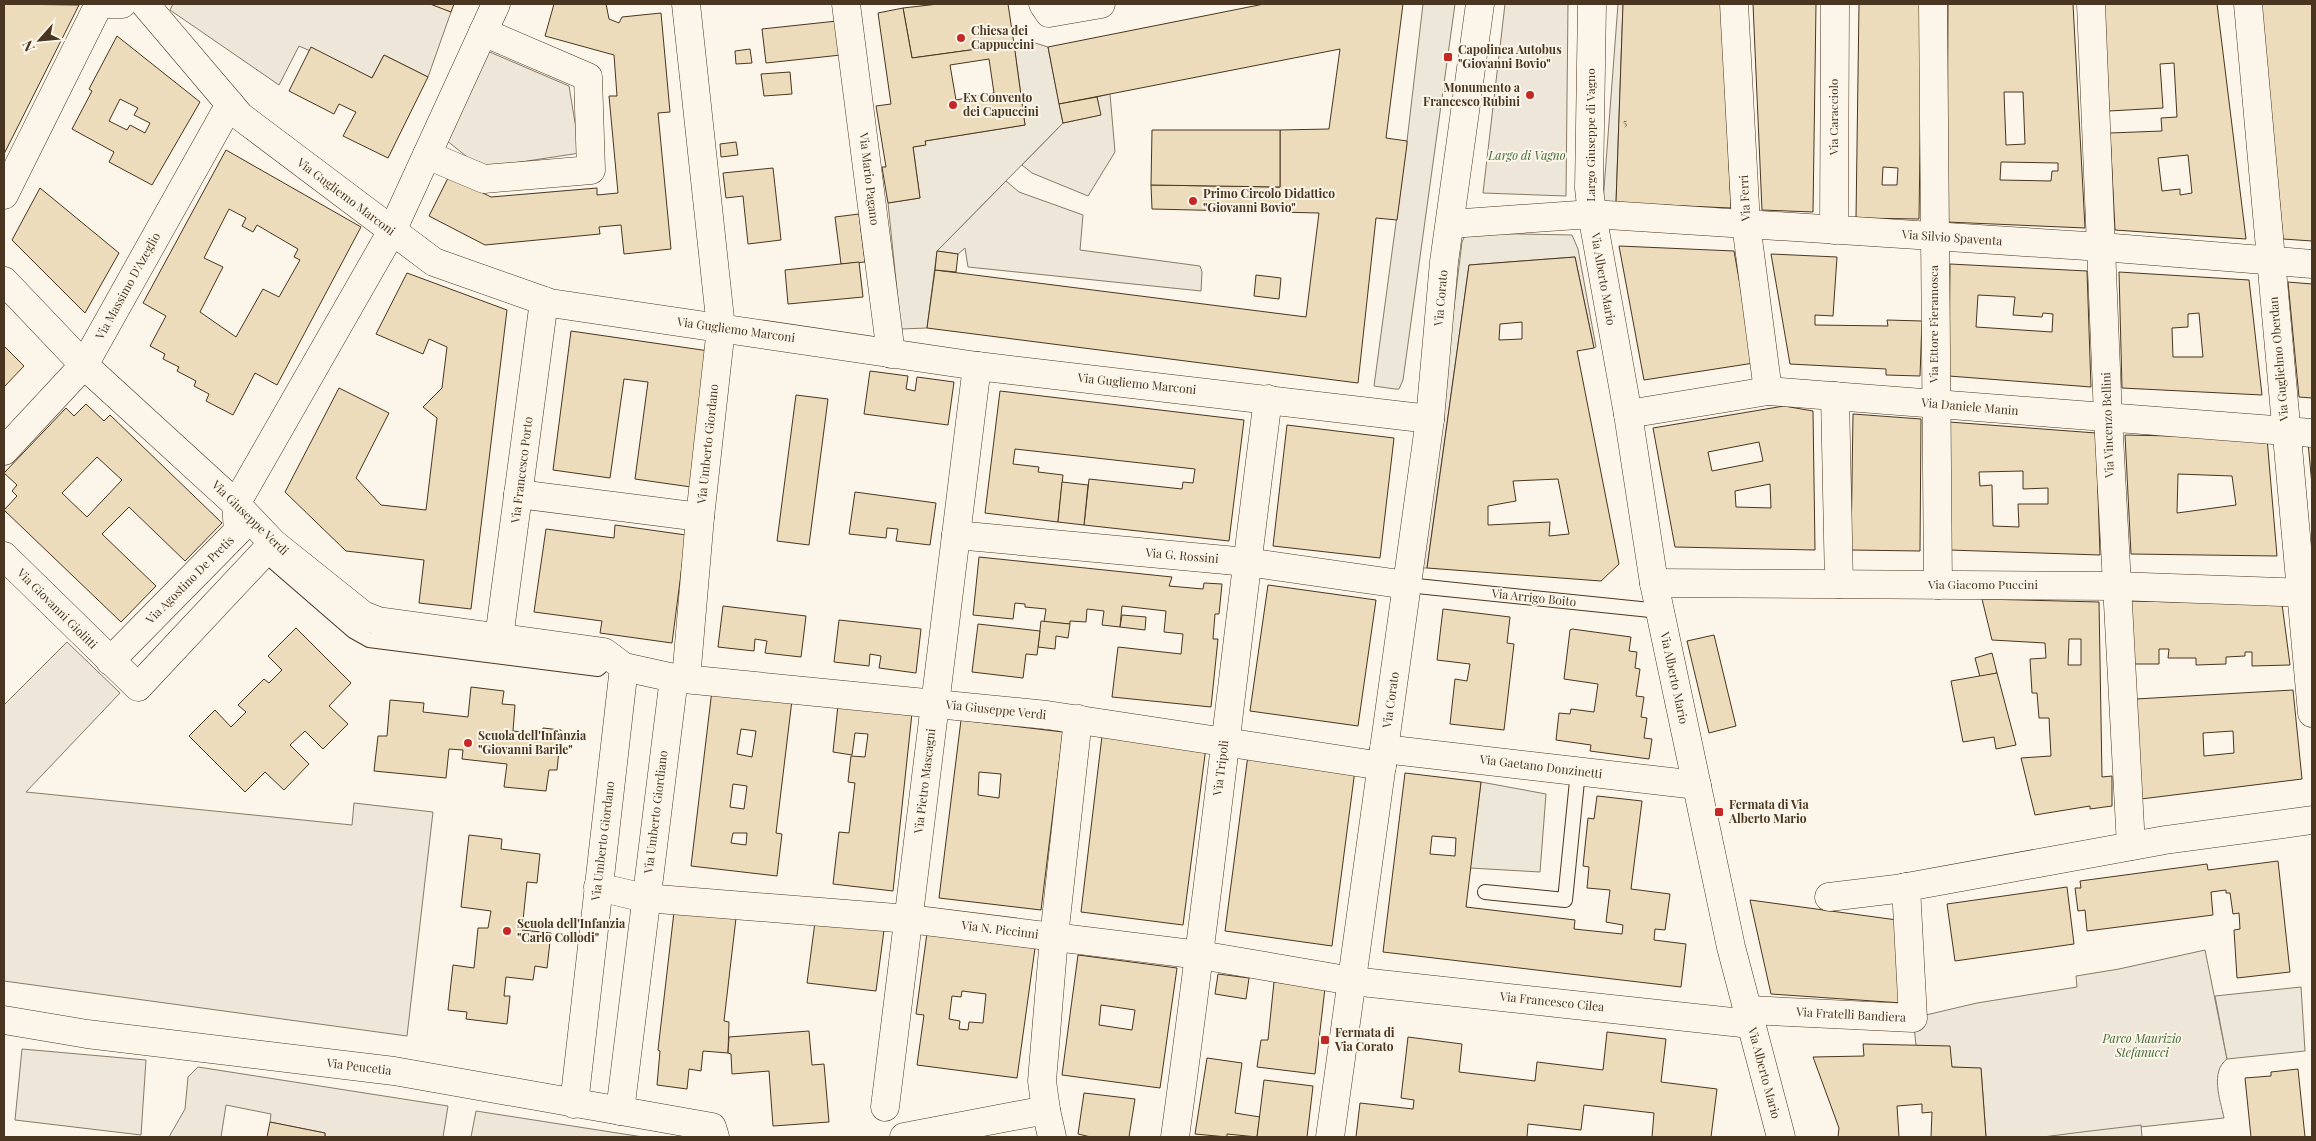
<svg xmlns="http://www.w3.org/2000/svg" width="2316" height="1141" font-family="'Playfair Display',serif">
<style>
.green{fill:#ede6d9;stroke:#887966}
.parking{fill:#ede7d9;stroke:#887966}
.building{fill:#ecdcbc;stroke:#4a3520;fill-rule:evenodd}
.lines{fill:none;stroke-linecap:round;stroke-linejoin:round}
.service-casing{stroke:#4a3520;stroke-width:16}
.minor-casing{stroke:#4a3520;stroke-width:29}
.tertiary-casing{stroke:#4a3520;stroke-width:29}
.secondary-casing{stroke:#4a3520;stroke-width:29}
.service{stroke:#fbf6e9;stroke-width:14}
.minor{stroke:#fbf6e9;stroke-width:28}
.tertiary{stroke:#fbf6e9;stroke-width:28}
.secondary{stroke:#fbf6e9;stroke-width:28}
.poi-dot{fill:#c62828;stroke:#fbf6e9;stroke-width:2}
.labels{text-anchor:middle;stroke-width:4;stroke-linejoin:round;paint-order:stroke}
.number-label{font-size:10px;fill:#725f47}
.poi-label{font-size:12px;font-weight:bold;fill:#4a3520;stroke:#fbf6e9;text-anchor:start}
.street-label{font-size:12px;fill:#4a3520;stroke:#fbf6e9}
.park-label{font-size:12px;font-style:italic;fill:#436837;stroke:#fbf6e9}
</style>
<rect width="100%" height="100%" fill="#fbf6e9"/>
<g class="green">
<path d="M173 4H432L451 12 428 77 384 55 372 78 299 46 279 85 170 10Z"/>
<path d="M1505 4H1568L1566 196 1483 193Z"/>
<path d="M485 50 569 86 580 153 481 168 446 140Z"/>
<path d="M1110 94 1115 152 1088 196 1032 173 1022 165 1063 123 1100 115 1097 97Z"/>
<path d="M1006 181 1019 192 1083 215 1080 250 1200 266 1202 272 1201 291 968 267 965 248 958 254 937 251Z"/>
<path d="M67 642 120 693 26 792 352 825 354 803 433 812 407 1036 4 981V705Z"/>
<path d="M2205 950 2227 1059C2210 1072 2220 1099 2224 1118L2047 1137H1986L1981 1069 1952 1067 1916 1045 1913 1018 1977 1003 2077 987 2076 976 2119 969Z"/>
<path d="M22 1049 146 1060 141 1135 15 1120Z"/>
<path d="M198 1067 448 1106 443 1137H325V1133L270 1122 271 1114 226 1105 221 1137H169L185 1109 188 1077Z"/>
<path d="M476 1111 643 1137H471Z"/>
</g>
<g class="parking">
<path d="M1423 4H1455L1403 380 1399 389H1395L1374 386 1407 141Z"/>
<path d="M1618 4H1623L1616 203 1603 202Z"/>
<path d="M1032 42 1048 47 1063 123 937 251 927 328 901 329 888 203 920 198 913 147 925 145V141L1025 125 1014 44Z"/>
<path d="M1466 233 1572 235 1578 249 1596 347 1594 348 1575 257 1469 265 1427 568H1422L1462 242Z"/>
<path d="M1481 782 1546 794 1540 872 1470 868Z"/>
<path d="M2301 987 2305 1051 2227 1059 2215 996Z"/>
<path d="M2141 1125 2142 1137H2043L2082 1132Z"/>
</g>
<g class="building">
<path d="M4 4 79 5 4 154Z"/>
<path d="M430 4H454L451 12Z"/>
<path d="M554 4H606L609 19 619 23 622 17 661 13 670 112 658 113 671 249 624 254 621 225 599 227 600 234 485 245 429 216 449 176 491 197 597 188V195L618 193 609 96H617L614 55 545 36Z"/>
<path d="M938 4H1008L1014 44 912 58 903 8Z"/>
<path d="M1264 4H1403L1386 138 1407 141V144L1397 220 1376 218 1358 383 927 328 935 270 1306 317 1319 213 1152 209 1151 185 1280 187V130L1329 129 1340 49 1059 104 1048 47Z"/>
<path d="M1623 4H1722L1731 208 1616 203Z"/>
<path d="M1753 4H1816L1813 212 1762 210Z"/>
<path d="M1859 4H1922L1919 219 1856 218ZM1883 167 1898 168 1897 185H1882Z"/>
<path d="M1948 4H2073L2085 228 1947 222ZM2004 92H2023L2025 144 2006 145ZM2001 162 2058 163V171H2052L2051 181 2000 180Z"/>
<path d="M2104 4H2217L2246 239 2115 230 2110 133 2162 131 2161 118 2177 117 2174 63 2160 64 2163 108 2109 111ZM2188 155 2192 193 2180 195V189L2162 191 2158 158Z"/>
<path d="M2261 4H2312V241L2283 239Z"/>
<path d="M903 8 912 58 1014 44 1025 125 925 141 926 145 913 147 920 198 888 203 882 167H886L876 106 891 104 878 13ZM989 59 994 93 956 100 950 65Z"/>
<path d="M837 21 841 55 766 63 762 29Z"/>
<path d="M117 36 200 102 152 185 109 162 114 152 72 129 92 91 89 89ZM120 99 138 108 134 115 150 123 145 133 130 125 127 130 109 121Z"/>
<path d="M311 47 372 78 384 55 428 77 388 158 343 136 356 112 339 104 334 114 289 91Z"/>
<path d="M750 49 752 63 736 64 735 51Z"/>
<path d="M790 72 792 94 764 96 761 74Z"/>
<path d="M1097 97 1101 115 1063 123 1059 104Z"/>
<path d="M1152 130H1280V187L1151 185Z"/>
<path d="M736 142 738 155 721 157 720 144Z"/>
<path d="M226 150 361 227 277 385 255 373 233 415 206 401 209 394 194 386 196 381 177 371 179 367 163 359 165 354 150 346 166 316 143 303ZM229 209 246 218 242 226 253 232 257 225 298 249 294 257 300 260 279 297 263 289 236 337 200 312 223 267 204 258Z"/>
<path d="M773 168 781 240 748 244 743 196 726 198 723 173Z"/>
<path d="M40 188 119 253 85 313 12 240Z"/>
<path d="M859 214 865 262 841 264 835 217Z"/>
<path d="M1619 246 1734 251 1754 363 1644 380Z"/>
<path d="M937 251 958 254 956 272 935 270Z"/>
<path d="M1771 254 1837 257 1833 316 1815 315V325L1888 326 1887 320 1922 321 1920 376 1886 375V369L1790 364Z"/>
<path d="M1575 257 1594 348 1577 351 1619 564 1601 581 1427 568 1469 265ZM1522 322V339L1499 340 1500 324ZM1558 479 1569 534 1549 536 1550 522 1488 525V506L1516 501 1513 481Z"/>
<path d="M859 262 863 297 788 304 785 270Z"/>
<path d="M1950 264 2087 271 2091 387 1949 376ZM1978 295 2015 297 2013 315 2042 317 2043 313 2053 314 2052 332 1976 327Z"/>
<path d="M2119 272 2249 280 2262 395 2122 388ZM2199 313 2203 357H2173L2172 328 2188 327V314Z"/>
<path d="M407 273 507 310 471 609 419 603 424 560 346 551 285 492 339 388 389 413 356 478 381 505 426 510 437 418 423 407 442 388 447 347 429 339 423 354 376 334Z"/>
<path d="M1256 275 1281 278 1279 299 1254 296Z"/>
<path d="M2288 282 2312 284V398L2299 397Z"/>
<path d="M571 331 709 351 691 487 635 479 648 382 624 379 610 478 553 470Z"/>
<path d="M4 346 24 366 4 387Z"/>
<path d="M870 371 908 376 906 389 915 391 917 377 954 382 948 425 864 414Z"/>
<path d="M1000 391 1244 420 1229 541 1084 525 1089 479 1182 489 1183 482 1193 483 1195 469 1015 449 1013 464 1039 467 1038 472 1063 475 1058 522 985 513Z"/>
<path d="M796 395 828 399 809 545 777 541Z"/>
<path d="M86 404 104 421 110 415 222 523 185 561 129 507 102 534 156 586 121 622 4 510 17 496 12 491 17 485 4 473 66 408 74 416ZM97 457 122 480 87 517 62 493Z"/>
<path d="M1784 406 1813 411 1815 550 1675 547 1653 428ZM1759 442 1763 461 1712 471 1708 452ZM1770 484 1771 508 1736 507 1735 491Z"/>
<path d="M1853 414 1921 419 1920 551 1851 550Z"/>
<path d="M1949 422 2096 433 2100 555 1949 550ZM2023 471V489L2048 488V504H2018L2019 527 1993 526 1992 485 1980 486 1979 472Z"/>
<path d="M1287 425 1394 438 1380 558 1273 546Z"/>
<path d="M2125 435 2267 438 2277 556 2131 554ZM2178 474 2232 476 2236 505 2177 513Z"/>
<path d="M2308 443H2312V485Z"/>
<path d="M1062 482 1088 485 1084 525 1058 522Z"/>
<path d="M855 492 936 503 930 545 896 541 898 529 887 528 886 538 849 534Z"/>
<path d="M615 525 686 535 672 643 600 633 602 621 534 612 546 529 614 538Z"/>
<path d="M979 557 1172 577 1169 586 1203 589 1204 583 1222 584 1219 614H1215L1213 639H1218L1211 707 1112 697 1118 647 1181 654 1183 634 1164 632 1166 611 1122 606 1120 627 1102 625 1104 611 1087 609 1086 622 1070 621V624L1044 622 1046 609 1025 607V604L1015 603 1013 619 973 615Z"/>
<path d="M1268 585 1376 600 1358 726 1250 711Z"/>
<path d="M1982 599 2099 602 2102 777 2112 776V806L2090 809V806L2035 815 2021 758 2051 756 2049 718H2039L2037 693H2032L2030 659 2046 658 2045 643 1992 640ZM2069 639H2081V665H2068Z"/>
<path d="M2131 601 2282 604 2290 665 2252 666V652H2245V656L2226 657V664L2196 665V658H2168L2169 649H2159V664H2130Z"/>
<path d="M723 606 806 616 801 657 765 653 767 641 755 639 754 651 718 647Z"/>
<path d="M1443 609 1510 617 1507 643 1514 644 1504 730 1450 724 1455 679 1467 681 1470 664 1437 660Z"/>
<path d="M1122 615 1146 617 1145 630 1120 627Z"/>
<path d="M839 620 921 629 916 673 879 668 881 656 870 654 869 666 834 662Z"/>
<path d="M1041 621 1070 624 1068 638 1056 636 1055 649 1038 647Z"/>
<path d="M978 624 1040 631 1037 655 1026 654 1023 678 972 672Z"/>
<path d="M296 628 351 683 329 706 348 724 323 749 305 731 290 745 309 764 284 790 265 772 245 792 189 736 215 710 231 727 246 712 238 705 264 679 269 683 282 670 268 656Z"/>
<path d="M1572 629 1631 637 1629 651 1637 652 1635 668 1640 669 1636 696 1644 697 1641 717 1647 718 1644 738 1652 739 1649 759 1590 751 1591 745 1556 740 1559 713 1570 714 1571 709 1594 712 1598 684 1564 679 1570 630Z"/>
<path d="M1714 635 1736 726 1709 733 1687 641Z"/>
<path d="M1992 653 1997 673 1980 677 1975 658Z"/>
<path d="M1997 673 2016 745 1996 749 1994 737 1963 742 1951 681Z"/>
<path d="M471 687 504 691 502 704 515 705 513 731 542 734 543 728 561 730 557 770H549L546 791 504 787 507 764 462 759 463 750 449 749 446 778 374 771 378 736H387L390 700 424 703 423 712 468 717Z"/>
<path d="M712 690 792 700 776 833 782 834 777 876 691 866ZM741 729 756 731 752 757 737 754ZM733 784 747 786 744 809 730 807ZM733 833H747L746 845 731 843Z"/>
<path d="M2293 690 2302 779 2141 799 2136 699ZM2233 731 2234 753 2204 756 2203 733Z"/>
<path d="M838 705 912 713 893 891 833 884 839 832 849 833 855 783 848 782 851 756 865 757 868 734 855 733 852 755 833 752Z"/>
<path d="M961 720 1063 732 1041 910 939 898ZM979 772 1001 774 999 798 978 795Z"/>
<path d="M1102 736 1206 747 1183 925 1081 912Z"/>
<path d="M1248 755 1355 770 1332 946 1225 931Z"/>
<path d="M1405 773 1481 782 1466 907 1575 920 1574 929 1622 934 1623 925 1606 922 1610 890 1587 888 1589 867 1583 866 1588 818 1594 819 1597 796 1642 801 1631 889 1670 894 1665 930 1655 929 1654 940 1686 944 1681 987 1383 952ZM1432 836 1456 838 1455 856 1430 854Z"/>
<path d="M469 835 502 839 501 849 540 854 537 883 527 882 522 930 551 933 547 968 535 966 533 980 506 977 504 996H510L507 1024 466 1019 467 1012 448 1010 453 965 474 968 478 928H488L491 911 461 907Z"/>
<path d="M2278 861 2290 972 2237 978 2234 930 2240 929 2239 913 2233 914 2230 893H2226V890L2211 892 2213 915 2087 931 2085 910 2078 911 2075 888H2081L2080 881 2207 864 2208 870Z"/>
<path d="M2067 887 2074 944 1955 961 1947 904Z"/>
<path d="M1750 900 1897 920 1902 1003 1771 994Z"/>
<path d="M674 912 736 918 724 1021 729 1022 728 1053 703 1051 701 1071 689 1069 687 1089 657 1085 660 1051 658 1050Z"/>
<path d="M815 922 884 930 876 991 807 983Z"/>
<path d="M927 933 1035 948 1017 1078 917 1065 924 1015 916 1014ZM962 991 986 994 983 1023 969 1022 968 1030 959 1029 960 1021 949 1019 952 996 961 997Z"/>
<path d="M1078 955 1177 968 1160 1088 1062 1075ZM1101 1005 1135 1010 1132 1030 1099 1025Z"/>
<path d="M1218 974 1249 978 1246 999 1215 994Z"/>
<path d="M1274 982 1325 988 1315 1074 1257 1067 1261 1040H1268Z"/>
<path d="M809 1031 812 1065 824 1064 829 1122 773 1126 769 1071 732 1074 731 1054 728 1053 729 1037Z"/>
<path d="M1607 1032 1666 1039 1661 1082 1717 1089 1711 1137H1652L1654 1113 1584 1105 1581 1130 1528 1124 1527 1137H1356L1360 1103 1413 1109 1414 1100 1401 1098 1408 1037 1462 1044 1459 1072 1535 1081 1537 1062 1603 1070Z"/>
<path d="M1863 1044 1950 1046 1952 1067 1981 1068 1986 1137H1931L1932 1112 1922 1113V1104L1897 1106 1899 1137H1838L1839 1128 1813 1057 1864 1056Z"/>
<path d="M1207 1058 1242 1063 1235 1113 1260 1117 1257 1137 1227 1134V1137L1195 1134Z"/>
<path d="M2298 1069 2305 1137H2251L2245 1078 2271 1076V1072Z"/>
<path d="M1264 1080 1313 1086 1307 1137H1251H1257Z"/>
<path d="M1084 1093 1135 1099 1129 1137H1091L1078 1134Z"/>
<path d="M270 1122 325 1133V1137H267Z"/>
</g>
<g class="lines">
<g class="service-casing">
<g id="service">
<path d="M263 553 353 631 369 640 598 669 612 657"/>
<path d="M1407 585 1660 611"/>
<path d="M1485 892 1565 900 1578 771"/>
</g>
</g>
<g class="minor-casing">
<g id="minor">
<path d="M846 4 891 354"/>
<path d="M1734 4 1746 224 1768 391"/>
<path d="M1933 4 1938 585"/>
<path d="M2091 4 2108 417 2131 846"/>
<path d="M427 155 484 179 591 170 588 77 483 32"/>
<path d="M4 195 99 4"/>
<path d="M1592 214 2102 247 2312 264"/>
<path d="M1834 230 1835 4"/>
<path d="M4 281 84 365 236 504 273 543 363 615 378 621 604 652 624 667 674 678 1047 715 1382 766"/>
<path d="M1835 396 1839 584"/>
<path d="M1628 414 1768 391 2312 433"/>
<path d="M4 451 84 365 230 104"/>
<path d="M518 494 700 517"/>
<path d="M956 535 1247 562 1407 585"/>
<path d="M4 556 138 687 273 543"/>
<path d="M1654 583 2116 586 2312 593"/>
<path d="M499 638 544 301"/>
<path d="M110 661 238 531 236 504 392 231 496 4"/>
<path d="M686 679 700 517 721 328 686 4"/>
<path d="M1384 749 1697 785"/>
<path d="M598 887 645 898 909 919 1200 955 1352 981 1751 1024"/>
<path d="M1829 897 1896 889 2165 840 2312 820"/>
<path d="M1748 1010 1913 1018 1906 887"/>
<path d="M4 1020 87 1034 394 1071 712 1127 715 1137"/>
<path d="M574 1104 624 667"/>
<path d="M885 1107 977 366"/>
<path d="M1046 1110 1042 1081 1054 937 1078 719"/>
<path d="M620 1111 674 678"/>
<path d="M904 1137 1046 1110 1052 1137"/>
<path d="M1175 1137C1209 892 1236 645 1268 399"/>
</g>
</g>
<g class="tertiary-casing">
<g id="tertiary">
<path d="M1592 4 1589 188 1592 214 1628 414 1654 583 1731 947 1781 1137"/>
<path d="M2248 4 2312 713"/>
<path d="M1450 224 1592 214"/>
</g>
</g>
<g class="secondary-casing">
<g id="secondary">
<path d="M109 4H122"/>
<path d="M145 4 240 116 434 262 550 303 977 366 1430 419"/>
<path d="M1043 4 1049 13 1101 4"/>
<path d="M1330 1137 1430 419 1444 262 1480 4"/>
</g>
</g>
<use href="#service" class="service"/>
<use href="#minor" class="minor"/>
<use href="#tertiary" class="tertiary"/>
<use href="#secondary" class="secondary"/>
</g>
<g class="poi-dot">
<circle cx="961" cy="38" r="5"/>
<rect x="1443" y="52" width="10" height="10" rx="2.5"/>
<circle cx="1530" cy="95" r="5"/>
<circle cx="953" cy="105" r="5"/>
<circle cx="1193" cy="201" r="5"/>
<circle cx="468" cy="743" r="5"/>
<rect x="1714" y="807" width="10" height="10" rx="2.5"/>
<circle cx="507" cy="931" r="5"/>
<rect x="1320" y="1035" width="10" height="10" rx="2.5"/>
</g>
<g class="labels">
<g class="number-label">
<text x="1625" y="126">5</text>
</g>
<g class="poi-label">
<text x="971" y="35">Chiesa dei<tspan x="971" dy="14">Cappuccini</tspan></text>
<text x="1458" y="54">Capolinea Autobus<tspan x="1458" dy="14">"Giovanni Bovio"</tspan></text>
<text x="1520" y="92" text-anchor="end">Monumento a<tspan x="1520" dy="14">Francesco Rubini</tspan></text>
<text x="963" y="102">Ex Convento<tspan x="963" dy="14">dei Capuccini</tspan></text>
<text x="1203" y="198">Primo Circolo Didattico<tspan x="1203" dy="14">"Giovanni Bovio"</tspan></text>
<text x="478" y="740">Scuola dell'Infanzia<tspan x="478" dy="14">"Giovanni Barile"</tspan></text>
<text x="1729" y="809">Fermata di Via<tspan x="1729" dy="14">Alberto Mario</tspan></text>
<text x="517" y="928">Scuola dell'Infanzia<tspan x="517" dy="14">"Carlo Collodi"</tspan></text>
<text x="1335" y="1037">Fermata di<tspan x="1335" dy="14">Via Corato</tspan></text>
</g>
<g class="street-label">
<text transform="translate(1834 117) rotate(-90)" y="4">Via Caracciolo</text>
<text transform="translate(1591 135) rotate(-90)" y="4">Largo Giuseppe di Vagno</text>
<text transform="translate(869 179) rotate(83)" y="4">Via Mario Pagano</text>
<text transform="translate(346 197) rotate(37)" y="4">Via Gugliemo Marconi</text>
<text transform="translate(1745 198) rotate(-93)" y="4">Via Ferri</text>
<text transform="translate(1952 238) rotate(4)" y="4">Via Silvio Spaventa</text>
<text transform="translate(1603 279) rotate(80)" y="4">Via Alberto Mario</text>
<text transform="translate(128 286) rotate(-61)" y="4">Via Massimo D'Azeglio</text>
<text transform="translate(1441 298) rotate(-85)" y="4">Via Corato</text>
<text transform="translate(1934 324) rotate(-90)" y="4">Via Ettore Fieramosca</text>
<text transform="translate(736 330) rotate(8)" y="4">Via Gugliemo Marconi</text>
<text transform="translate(2279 359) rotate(-95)" y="4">Via Guglielmo Oberdan</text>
<text transform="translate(1137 384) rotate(6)" y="4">Via Gugliemo Marconi</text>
<text transform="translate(1970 407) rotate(5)" y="4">Via Daniele Manin</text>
<text transform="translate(2108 425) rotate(-92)" y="4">Via Vincenzo Bellini</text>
<text transform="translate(708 444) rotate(-84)" y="4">Via Umberto Giordano</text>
<text transform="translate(522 470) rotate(-83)" y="4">Via Francesco Porto</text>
<text transform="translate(250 518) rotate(44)" y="4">Via Giuseppe Verdi</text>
<text transform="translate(1182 556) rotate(5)" y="4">Via G. Rossini</text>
<text transform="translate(190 580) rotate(-45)" y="4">Via Agostino De Pretis</text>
<text x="1983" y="589">Via Giacomo Puccini</text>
<text transform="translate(1534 598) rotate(6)" y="4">Via Arrigo Boito</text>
<text transform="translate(57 609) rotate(45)" y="4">Via Giovanni Giolitti</text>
<text transform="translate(1674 678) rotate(78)" y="4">Via Alberto Mario</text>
<text transform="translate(1391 700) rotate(-82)" y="4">Via Corato</text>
<text transform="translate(996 710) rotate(6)" y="4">Via Giuseppe Verdi</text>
<text transform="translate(1541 767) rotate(7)" y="4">Via Gaetano Donzinetti</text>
<text transform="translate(1221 768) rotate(-83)" y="4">Via Tripoli</text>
<text transform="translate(925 781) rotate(-83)" y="4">Via Pietro Mascagni</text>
<text transform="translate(656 812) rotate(-83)" y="4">Via Umberto Giordiano</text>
<text transform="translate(603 841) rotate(-83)" y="4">Via Umberto Giordano</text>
<text transform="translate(1000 930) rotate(7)" y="4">Via N. Piccinni</text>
<text transform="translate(1552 1002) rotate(6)" y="4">Via Francesco Cilea</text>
<text transform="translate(1851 1015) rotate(3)" y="4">Via Fratelli Bandiera</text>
<text transform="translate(359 1067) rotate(7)" y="4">Via Peucetia</text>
<text transform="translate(1764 1073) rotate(75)" y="4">Via Alberto Mario</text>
</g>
<g class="park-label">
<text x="1527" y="160">Largo di Vagno</text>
<text x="2142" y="1043">Parco Maurizio<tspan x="2142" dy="14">Stefanucci</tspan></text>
</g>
</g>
<rect width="2316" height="1141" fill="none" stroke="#4a3520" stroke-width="10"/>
<g transform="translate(40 40) rotate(243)" stroke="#fbf6e9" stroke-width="4" paint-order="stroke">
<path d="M0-4L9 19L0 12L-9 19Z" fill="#4a3520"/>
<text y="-8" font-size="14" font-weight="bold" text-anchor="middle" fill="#4a3520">N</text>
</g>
</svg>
